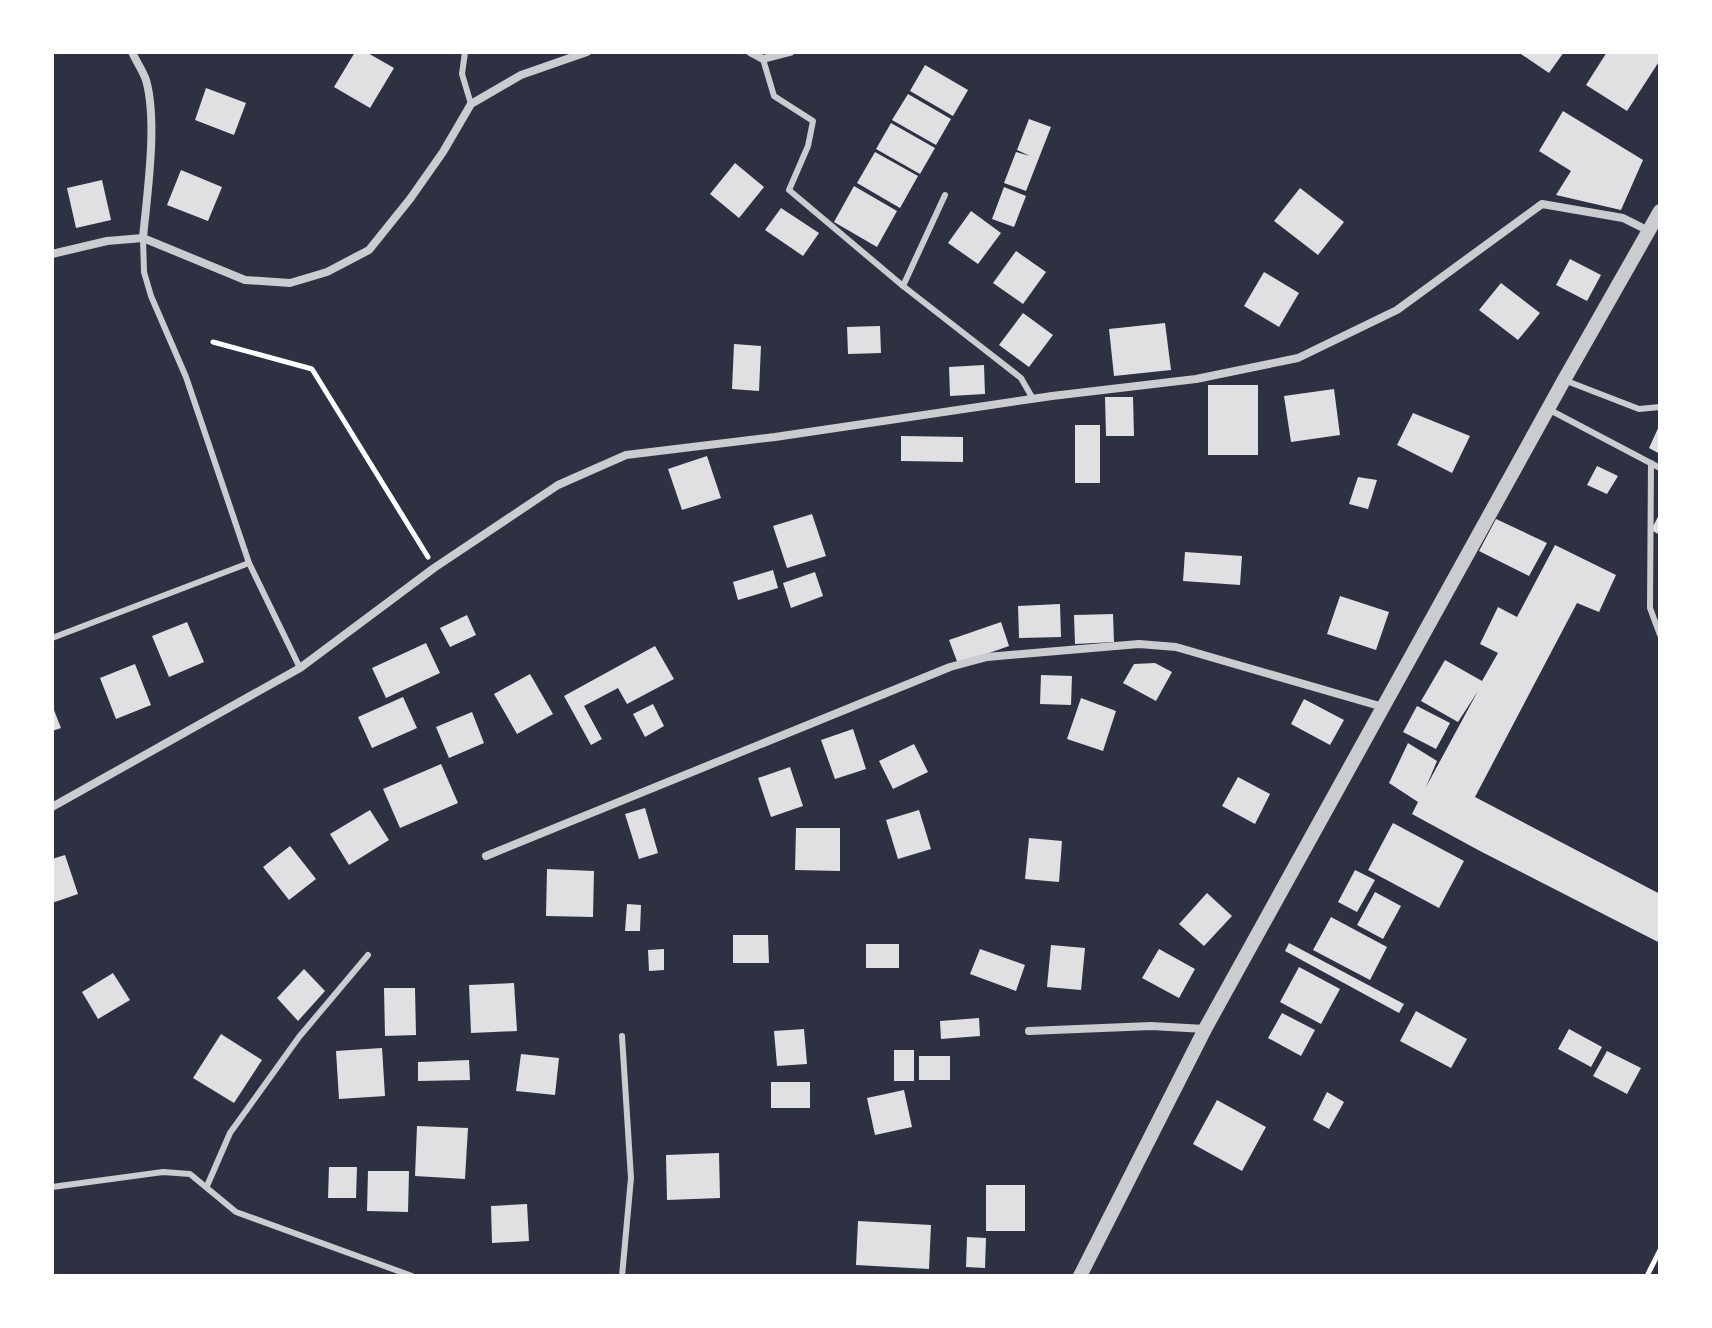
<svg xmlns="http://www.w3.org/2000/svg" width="1712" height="1328" font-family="'Nunito Sans',sans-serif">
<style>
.building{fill:#e0e0e3}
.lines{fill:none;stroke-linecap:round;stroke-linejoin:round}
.path{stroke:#fff;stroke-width:5}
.service{stroke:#caccd0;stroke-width:6}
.minor{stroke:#caccd0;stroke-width:8}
.tertiary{stroke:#caccd0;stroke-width:14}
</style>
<rect width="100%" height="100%" fill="#2d3142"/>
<g class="building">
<path d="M355 52H366L394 68 370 108 334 87Z"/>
<path d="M1518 52H1564L1549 73Z"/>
<path d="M1607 52H1660V60L1627 111 1586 85Z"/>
<path d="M925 65 968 90 953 116 910 91Z"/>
<path d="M206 88 246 103 234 135 195 120Z"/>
<path d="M908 94 951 119 936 145 892 120Z"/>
<path d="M1563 111 1643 160 1621 210 1556 195 1571 171 1539 151Z"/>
<path d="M1029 119 1051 127 1026 191 1004 183 1016 152 1030 156 1017 150Z"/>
<path d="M891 123 935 148 920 174 876 149Z"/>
<path d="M875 152 918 176 900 208 857 183Z"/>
<path d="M735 163 764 187 739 218 710 194Z"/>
<path d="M181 170 222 187 208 221 167 205Z"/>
<path d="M102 180 111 220 76 228 67 188Z"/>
<path d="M854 186 897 211 877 247 834 222Z"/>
<path d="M1004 187 1026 196 1014 227 992 219Z"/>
<path d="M1300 188 1344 222 1318 255 1274 221Z"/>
<path d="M781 208 819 233 803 256 765 230Z"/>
<path d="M971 211 1001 233 978 264 948 243Z"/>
<path d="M1016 251 1046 272 1023 304 993 283Z"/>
<path d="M1570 259 1601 275 1587 301 1556 285Z"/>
<path d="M1264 272 1299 293 1279 327 1244 306Z"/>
<path d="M1501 283 1540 313 1518 340 1479 310Z"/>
<path d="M1023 313 1053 335 1029 367 999 345Z"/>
<path d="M1165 323 1171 370 1114 376 1109 329Z"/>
<path d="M880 326 881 353 848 354 847 327Z"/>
<path d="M734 344 761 346 759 391 732 389Z"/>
<path d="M984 365 985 394 950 396 949 367Z"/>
<rect x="1208" y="385" width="50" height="70"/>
<path d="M1334 389 1340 435 1291 442 1284 396Z"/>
<path d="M1105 397H1133L1134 436H1106Z"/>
<path d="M1413 413 1470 436 1452 473 1397 445Z"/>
<path d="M1660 424V454L1649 448Z"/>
<rect x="1075" y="425" width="25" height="58"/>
<path d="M901 436 963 437V462L901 461Z"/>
<path d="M707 456 721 498 682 510 668 469Z"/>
<path d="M1597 466 1618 476 1607 494 1587 485Z"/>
<path d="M1358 477 1377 480 1368 509 1349 504Z"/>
<path d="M1660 513V535L1651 530Z"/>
<path d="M812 514 826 556 787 568 773 526Z"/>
<path d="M1496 519 1547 543 1529 576 1479 551Z"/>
<path d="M1555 545 1616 575 1599 612 1577 603 1475 797 1660 894V943L1480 851 1412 814 1418 802 1389 783 1408 743 1437 761 1426 787 1478 691 1458 722 1421 701 1445 660 1482 681 1498 653 1480 644 1498 607 1517 617Z"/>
<path d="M1185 552 1242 556 1240 585 1183 581Z"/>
<path d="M773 570 778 588 738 600 733 582Z"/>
<path d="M815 572 823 596 791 608 783 583Z"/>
<path d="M1340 596 1389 612 1376 650 1327 634Z"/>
<path d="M1060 604 1061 637 1019 638 1018 606Z"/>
<path d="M1113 614 1114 642 1075 644 1074 615Z"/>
<path d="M467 615 476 635 450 647 440 628Z"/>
<path d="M187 622 204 662 169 677 152 636Z"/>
<path d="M1001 622 1009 646 958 664 949 640Z"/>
<path d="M426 643 440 673 386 698 372 668Z"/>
<path d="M655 646 674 679 627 704 618 688 584 706 602 739 591 745 564 696Z"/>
<path d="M1155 663 1172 672 1156 701 1123 683 1134 664Z"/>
<path d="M135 664 151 705 116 719 100 678Z"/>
<path d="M530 674 553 714 517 734 494 694Z"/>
<path d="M1041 675 1072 676 1071 705 1040 704Z"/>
<path d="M403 697 417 728 372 748 358 717Z"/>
<path d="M1081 698 1116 711 1103 751 1067 739Z"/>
<path d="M1304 699 1344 720 1330 745 1291 724Z"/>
<path d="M653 704 664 726 645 737 633 714Z"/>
<path d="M52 705 61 728 52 731Z"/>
<path d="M1417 706 1450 723 1436 749 1403 732Z"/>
<path d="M472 712 484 743 449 758 436 727Z"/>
<path d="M853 729 866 769 835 779 821 740Z"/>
<path d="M914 744 928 772 893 789 879 761Z"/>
<path d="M441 764 458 803 400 828 383 789Z"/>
<path d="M790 767 803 806 771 817 758 778Z"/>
<path d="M1238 777 1270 794 1255 824 1222 806Z"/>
<path d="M645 808 658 853 639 859 625 814Z"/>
<path d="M370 810 389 840 349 865 330 834Z"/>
<path d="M919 810 931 849 898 859 886 820Z"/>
<path d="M1393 823 1464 861 1439 908 1368 870Z"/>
<path d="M796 828H840V871L795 870Z"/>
<path d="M1029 838 1062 841 1059 882 1025 879Z"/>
<path d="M290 846 316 879 289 900 263 867Z"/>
<path d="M65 855 78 894 52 903V859Z"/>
<path d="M547 869 594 871 593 917 546 916Z"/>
<path d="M1355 870 1375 880 1357 912 1338 902Z"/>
<path d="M1375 892 1401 906 1383 939 1357 925Z"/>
<path d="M1207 893 1232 916 1204 946 1179 924Z"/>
<path d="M627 904 641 905 640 931H625Z"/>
<path d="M1331 917 1387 947 1370 980 1313 950Z"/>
<path d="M733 935H768L769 963H733Z"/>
<path d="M1289 943 1404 1004 1399 1013 1285 951Z"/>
<rect x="866" y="944" width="33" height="24"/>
<path d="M1051 945 1085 948 1081 990 1047 987Z"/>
<path d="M664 949V970L649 971 648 950Z"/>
<path d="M980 949 1025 965 1016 991 970 974Z"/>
<path d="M1159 949 1195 969 1179 998 1142 978Z"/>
<path d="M1299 967 1340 989 1321 1024 1280 1002Z"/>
<path d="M304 969 325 991 298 1021 277 998Z"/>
<path d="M113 973 130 1000 98 1019 82 992Z"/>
<path d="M514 983 517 1031 471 1033 469 985Z"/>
<path d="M384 988H415L416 1035 385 1036Z"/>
<path d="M1416 1011 1467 1039 1451 1068 1400 1041Z"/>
<path d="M1282 1013 1315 1030 1301 1056 1268 1038Z"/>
<path d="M979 1018 980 1036 941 1039 940 1021Z"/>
<path d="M804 1029 807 1064 777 1066 774 1031Z"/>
<path d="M1569 1029 1602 1047 1591 1067 1558 1049Z"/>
<path d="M221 1034 262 1060 234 1103 193 1078Z"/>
<path d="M382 1048 385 1096 339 1099 336 1051Z"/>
<rect x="894" y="1050" width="20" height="31"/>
<path d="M1607 1051 1641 1068 1627 1094 1593 1076Z"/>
<path d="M521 1054 559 1058 555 1095 516 1091Z"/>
<rect x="919" y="1056" width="31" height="24"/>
<path d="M469 1060 470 1080 418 1081V1062Z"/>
<rect x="771" y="1082" width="39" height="26"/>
<path d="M904 1090 912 1127 875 1135 867 1098Z"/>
<path d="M1327 1092 1344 1102 1329 1129 1313 1120Z"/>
<path d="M1217 1100 1266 1127 1242 1171 1193 1144Z"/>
<path d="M417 1126 468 1128 465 1179 415 1176Z"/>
<path d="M719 1153 720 1198 667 1200 666 1155Z"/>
<path d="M329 1167H357L356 1198H328Z"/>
<path d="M368 1171H409L408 1212 367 1211Z"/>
<rect x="986" y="1185" width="39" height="46"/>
<path d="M527 1204 529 1241 492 1243 491 1206Z"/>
<path d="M858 1221 931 1225 929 1269 856 1265Z"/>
<path d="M967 1237 986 1238 985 1268 966 1267Z"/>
</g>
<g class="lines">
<g class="path">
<path d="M213 342 312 369 428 557"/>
<path d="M1647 1276 1660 1250"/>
</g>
<g class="service">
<path d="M465 52 462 74 471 104"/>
<path d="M763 59 774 96 813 121 808 146 789 190 903 286 1021 378 1033 399"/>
<path d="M143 238 144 272 151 296 186 377 249 563 300 668"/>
<path d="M903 286 945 195"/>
<path d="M1564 380 1639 409 1660 407"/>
<path d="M1548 409 1660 468"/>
<path d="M1651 463 1650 608 1660 635"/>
<path d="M52 638 249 563"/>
<path d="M207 1186 230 1133 299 1037 368 955"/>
<path d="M52 1187 163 1172 190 1174 236 1212 412 1276"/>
<path d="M622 1276 631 1178 622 1036"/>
</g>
<g class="minor">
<path d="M132 52C136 61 143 71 146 80 158 122 147 194 143 238"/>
<path d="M750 52 763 59 790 52"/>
<path d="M52 254 107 241 143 238 245 280 290 283 327 272 369 250 410 199 443 152 471 104 521 75 587 52"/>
<path d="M52 807 300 668 434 568 558 485 626 455 775 437 1052 396 1196 379 1298 358 1397 310 1542 204 1623 218 1649 231"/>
<path d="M486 856 950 667 987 657 1139 644 1176 647 1383 707"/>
<path d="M1029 1031 1151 1026 1205 1029"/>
</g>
<path class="tertiary" d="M1080 1276 1205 1029 1564 380 1660 211"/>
</g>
<rect width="1712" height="1328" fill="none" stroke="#ffffff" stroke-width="108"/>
</svg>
